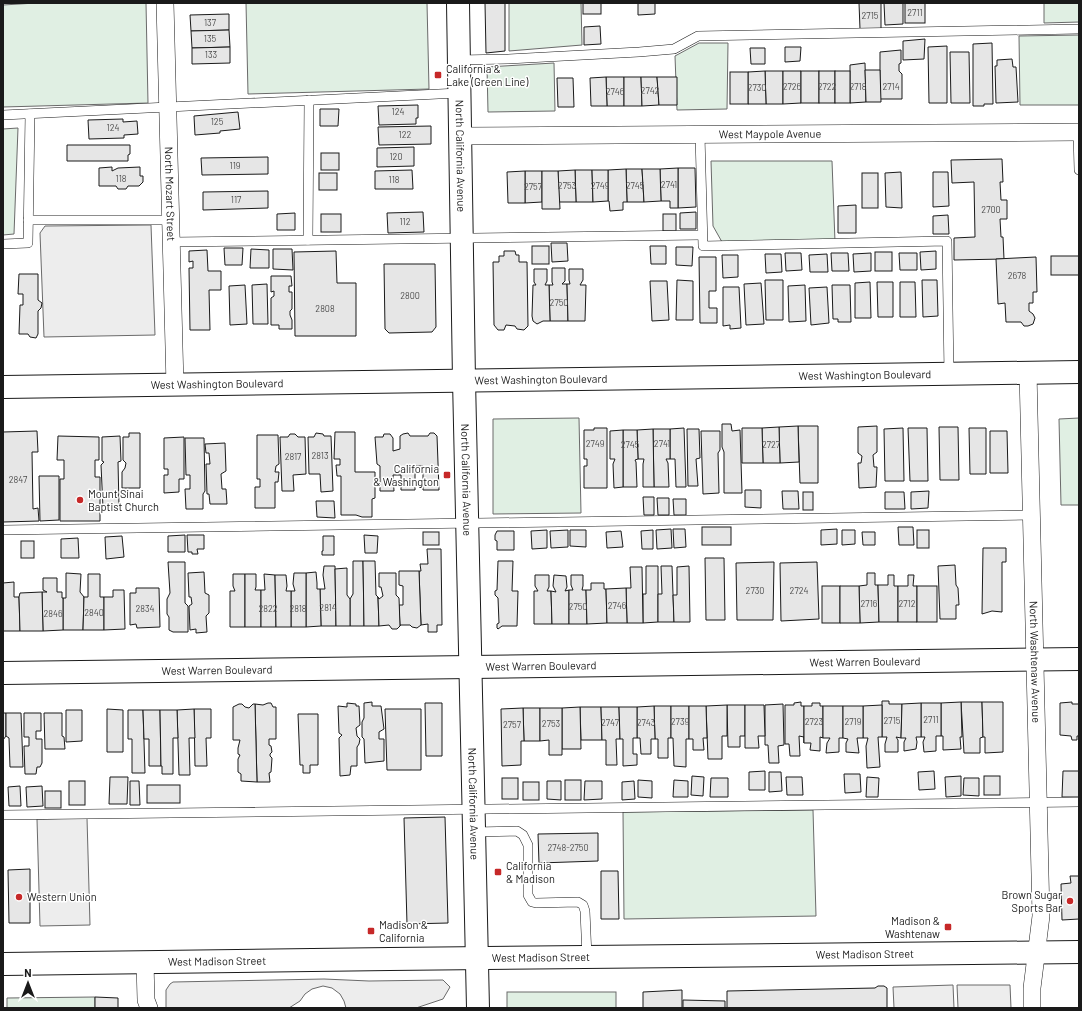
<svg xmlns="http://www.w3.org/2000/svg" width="1082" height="1011" font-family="Barlow,sans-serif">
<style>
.green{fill:#e0efe3;stroke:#6a6a6a}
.parking{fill:#ededed;stroke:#6a6a6a}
.building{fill:#e6e6e6;stroke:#1a1a1a}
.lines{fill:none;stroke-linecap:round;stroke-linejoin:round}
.lane-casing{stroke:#1a1a1a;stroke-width:10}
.street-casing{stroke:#1a1a1a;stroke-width:18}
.secondary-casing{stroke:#1a1a1a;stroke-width:24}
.lane{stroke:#fff;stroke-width:9}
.street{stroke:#fff;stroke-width:17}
.secondary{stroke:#fff;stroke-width:22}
.poi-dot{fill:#c62828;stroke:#fff;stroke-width:1.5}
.labels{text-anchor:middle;stroke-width:3;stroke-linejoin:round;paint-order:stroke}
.number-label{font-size:9px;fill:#4d4d4d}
.poi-label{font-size:11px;fill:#1a1a1a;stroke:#fff;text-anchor:start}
.street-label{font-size:11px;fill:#1a1a1a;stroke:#fff}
</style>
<rect width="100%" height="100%" fill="#fff"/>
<g class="green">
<path d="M36 3H146L148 103 3 107V5Z"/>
<path d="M246 3H427L429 89 248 94Z"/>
<path d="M509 3H581L582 45 509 51Z"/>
<path d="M1044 3H1079V22L1044 23Z"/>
<path d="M1079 35V105H1020L1019 36Z"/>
<path d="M699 43H728L727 109 677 110 675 56Z"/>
<path d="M554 63 555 111 488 112 487 67Z"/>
<path d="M18 128 14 234 3 235V129Z"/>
<path d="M711 161H832L835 242H722L713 226Z"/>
<path d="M579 418 581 513 493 514V419Z"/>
<path d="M1079 418V505H1061L1059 419Z"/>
<path d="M813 810 816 916 624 919 623 812Z"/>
<rect x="507" y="992" width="109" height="16"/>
<path d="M95 997V1008H7V998Z"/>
</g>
<g class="parking">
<path d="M151 225 155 335 44 337 40 233 45 226Z"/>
<path d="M87 818 90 925 40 926 37 819Z"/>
<path d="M324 979 369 981 443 980 450 987 443 999 416 1008H346L344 1001 340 994 332 988 323 986 312 989 305 994 300 1001 289 1008H166V990L170 984 173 982Z"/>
<path d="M953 985 954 1008H894L893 987Z"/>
<path d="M957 985H1010L1011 1008H958Z"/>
</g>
<g class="building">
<path d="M485 3H505V51L486 53Z"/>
<rect x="583" y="3" width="18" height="11"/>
<path d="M638 3H655V14L638 15Z"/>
<path d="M859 3H881V29H860Z"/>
<path d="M884 3H903V24L885 25Z"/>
<rect x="905" y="3" width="20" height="20"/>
<path d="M229 14V30L191 31 190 15Z"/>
<path d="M600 26 601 44 584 45V27Z"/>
<path d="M229 30 230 47 192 48 191 31Z"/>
<path d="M925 39 924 59 903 60V41Z"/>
<path d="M992 43 993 104H984V106H973V44Z"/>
<path d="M947 46V103H929L928 47Z"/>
<path d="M230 47V63L192 64V48Z"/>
<path d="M785 47H801L800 61 785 62Z"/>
<path d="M750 48H765V64H751Z"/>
<path d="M901 50V63L899 64V71L902 74V99H880V52Z"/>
<path d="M950 52H969L970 103H951Z"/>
<path d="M1012 59 1013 67H1016L1018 102 996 103 995 66H997V60Z"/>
<path d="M865 63 866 102 850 103V65Z"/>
<path d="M865 70H880L881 102H866Z"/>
<path d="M765 71H783V104H766Z"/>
<path d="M765 71 766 104H748V72Z"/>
<path d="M783 71H801V103L783 104Z"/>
<rect x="801" y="71" width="18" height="32"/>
<rect x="819" y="71" width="16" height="32"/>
<rect x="835" y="71" width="15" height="32"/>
<rect x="730" y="72" width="18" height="32"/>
<path d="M606 77H624V106H607Z"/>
<path d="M606 77 607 106H591L590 78Z"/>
<path d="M624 77H641L642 106H624Z"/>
<path d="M641 77H657L659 105 642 106Z"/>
<path d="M657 77H677V105H659Z"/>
<path d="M557 78H573L574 107H558Z"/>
<path d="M418 105V118H416V124L379 125 378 106Z"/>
<path d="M320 109H339L338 126H320Z"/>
<path d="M238 112 240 129 220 131V133L195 135 194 116Z"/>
<path d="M123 119V122L137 121 138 134 124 135V138L89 139 88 120Z"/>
<path d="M431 126V144L379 145 378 127Z"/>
<path d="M67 145H130V154L128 155V161H67Z"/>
<path d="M414 147V166L377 167V148Z"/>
<rect x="321" y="153" width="18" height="17"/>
<path d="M268 157V174L202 175 201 158Z"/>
<path d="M1002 159 1003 182H1000L1001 200H1007V219H1000L1001 237H1003L1004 259 954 260V238L975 237 974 182 952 183 951 160Z"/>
<path d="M112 167V171L118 168 140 167V176H143V182L139 186H128L126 189H118L116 186H99V168Z"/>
<path d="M678 168H695L696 207 678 208Z"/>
<path d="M678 168V208H670V201H661L660 169Z"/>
<path d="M626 169H642L644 202H627Z"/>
<path d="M626 169 627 202H623V210L610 211 609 201H608V170Z"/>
<path d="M642 169H660L661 201 644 202Z"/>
<path d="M412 170 413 189H375V171Z"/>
<path d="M575 170H592L593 202H576Z"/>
<path d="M575 170 576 202H559L558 171Z"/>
<path d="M592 170H608V201L593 202Z"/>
<path d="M525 171H542V202L525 203Z"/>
<path d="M525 171V203H508L507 172Z"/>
<path d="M542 171H558L560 209H542Z"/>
<path d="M901 172 902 208 886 207 885 173Z"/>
<path d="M933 172H948L949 206 933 207Z"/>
<rect x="319" y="173" width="18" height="17"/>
<rect x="862" y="173" width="16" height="35"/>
<path d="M268 191V208L203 210V192Z"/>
<path d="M856 205V233H838V206Z"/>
<path d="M423 212 424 232 388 233 387 213Z"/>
<path d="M696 212V229H680V213Z"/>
<path d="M295 213V230H277V214Z"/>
<rect x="321" y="214" width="20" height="18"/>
<rect x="663" y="214" width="13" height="17"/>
<path d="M948 215 949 234H933V216Z"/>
<path d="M551 243H567L568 261 552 262Z"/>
<rect x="532" y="246" width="17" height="18"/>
<path d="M650 246H666V264H651Z"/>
<path d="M676 247H693L692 266 676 265Z"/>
<path d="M224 248H243L242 265H225Z"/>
<path d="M251 249 269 250V268H250Z"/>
<path d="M273 249H292L293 270 273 269Z"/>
<path d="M207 250 208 271H221V290H209L210 330H190L189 268H193V261L189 262V251Z"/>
<path d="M336 251 337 283H356V336H295L294 252Z"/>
<path d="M504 251H515L516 255H519V262H527L528 326 524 330 517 329 515 326 506 325 504 330H498L494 325 493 262H499V256H504Z"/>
<path d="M936 251V269L921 270 920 252Z"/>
<rect x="875" y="252" width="17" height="19"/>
<path d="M785 253H801L802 270 786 271Z"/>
<path d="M831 253H848L849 271H832Z"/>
<path d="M871 253V271L854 272 853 254Z"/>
<path d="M899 253H917V270H900Z"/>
<path d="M765 254H781L782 272 766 273Z"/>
<path d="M827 254 828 272H810L809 255Z"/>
<path d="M722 255H738V277L723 278Z"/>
<rect x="1051" y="256" width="28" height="19"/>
<path d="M699 257H716V291H709V308H717V323H700Z"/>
<path d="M1036 257 1037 292H1033V303H1029V311L1033 314 1035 318 1033 324 1028 326H1024L1021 322H1006L1005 303 998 304 996 259Z"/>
<path d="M384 264H435L436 327 432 332 389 333 385 329Z"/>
<path d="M552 268H565V281L562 284H567L568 321H550L549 285H553L552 282Z"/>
<path d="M534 269H547V281L545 285H549L550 321H543L537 324 533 321 532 316 533 285H536L534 282Z"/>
<path d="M569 269H583V280L580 285H586L585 321H568L567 284H570L569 280Z"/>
<path d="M19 274H38V300L42 303 41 308 38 311V334L36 338 30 337 28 334H19L20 305H23V294H18Z"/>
<path d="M271 276H291L292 286H289V292H292V309L290 311V315L292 320V329H279V325H271V298L274 296V291L271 292Z"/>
<path d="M677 280 693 281V320H676Z"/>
<path d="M765 280H783V320H766Z"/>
<path d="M922 280H937L938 316 923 317Z"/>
<path d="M650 281H667L669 320 652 321Z"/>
<path d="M870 282 871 318H855V283Z"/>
<path d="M877 282H893V317H878Z"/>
<path d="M900 282H915L916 317H900Z"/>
<path d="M761 283 764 324 746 325 744 284Z"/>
<path d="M267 284 268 324H253L252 285Z"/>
<path d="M245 285 247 324 230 325 229 286Z"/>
<path d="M805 285 806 321 789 322 788 286Z"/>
<path d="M832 285H850L851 322H838V319H833Z"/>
<path d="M723 287H739L741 328 730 329V325L723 326Z"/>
<path d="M827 287 829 323 811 325 809 288Z"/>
<path d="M722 424H731L732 431 740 430 742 493H724V452L722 447Z"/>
<path d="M798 426H818V483H800Z"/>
<path d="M798 426 799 462 780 463 779 427Z"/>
<path d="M877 426V452L873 455 874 467H877L876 487 859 488 858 463H861L862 456 858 453V427Z"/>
<path d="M779 427 780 463H763L762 428Z"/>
<path d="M939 427H958L959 480H940Z"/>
<path d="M594 428H607V488H584V466H587V459H584V430H594Z"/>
<path d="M684 428 686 487H676L675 459H670V429Z"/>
<path d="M742 428H762L763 463H742Z"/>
<path d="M903 428 904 481H885L884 429Z"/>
<path d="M908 428H927L928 481H910Z"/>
<path d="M969 428H986V474H970Z"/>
<path d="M653 429H670V459H666L668 463 669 487H654Z"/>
<path d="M653 429 654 487H643V464L644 459H638L637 430Z"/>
<path d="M687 429H699L700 458 696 459 698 486H688Z"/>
<path d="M623 430H637L638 459 635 460 636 462 637 487H623Z"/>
<path d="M623 430V487L614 488 613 464 615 459H610V431Z"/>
<path d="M37 431 38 452H32L33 509 38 508 39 521 3 522V432Z"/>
<path d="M701 431H720V450L718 453 719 493 703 494Z"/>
<path d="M990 431H1007L1008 473H990Z"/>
<path d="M335 432H355V472H375V498L372 499V517H362L356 515H341V476H337L336 465H340V459H334Z"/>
<path d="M129 433H140V488H122V472L125 468 126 463 123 460V437H129Z"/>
<path d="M316 433 323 434 324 436H331L333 491 321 492 320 474H309L308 437H314Z"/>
<path d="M408 433 410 436H428L430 433H434L437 436 439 490H423V466H415V490H401V475H393L394 491H380V466L377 464 375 437H383L384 434H390L393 438V451L400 449V436L403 434Z"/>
<path d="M290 434H295L298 437H305L306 474 293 475 294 491H282L280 437H288Z"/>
<path d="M257 435H278L279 464 276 466 275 472H279L278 482H275V508H255V487H260V479H257Z"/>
<path d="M58 436 99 437V460H95V477H100V521H60V479H64V460H57Z"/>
<path d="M120 436 121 461 118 462 119 507 103 508 101 465 104 462 102 461V437Z"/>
<path d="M184 437V479H179V492L164 493V475H168V469H164V438Z"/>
<path d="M185 438H204L205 491 203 494V509H186L185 489H190V475H186Z"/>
<path d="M225 443 226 471 221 474 222 489H226L227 504H210L209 494H207L206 464H210L209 453H206L205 444Z"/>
<path d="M39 476H59V520L40 521Z"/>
<path d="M745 490H761V508L745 507Z"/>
<path d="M782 491H798L799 509H783Z"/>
<path d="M929 491 928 508 911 509V492Z"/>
<rect x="803" y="492" width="10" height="18"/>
<path d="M885 492H904L905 509H885Z"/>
<path d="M643 497H654V515H644Z"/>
<path d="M657 498H669V515H658Z"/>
<path d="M673 499H686V515H674Z"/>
<path d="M316 501H334L335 518 317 517Z"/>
<rect x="702" y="527" width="29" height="18"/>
<path d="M898 527H913L914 545H899Z"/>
<path d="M671 529 672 548 657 549 656 530Z"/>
<path d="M673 529H685L686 547 674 548Z"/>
<path d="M837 529V544L821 545V530Z"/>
<path d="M547 530V548L532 549 531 531Z"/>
<path d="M568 530V547L551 548 550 531Z"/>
<path d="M570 530H586V547L570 546Z"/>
<path d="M653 530V549H642L641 531Z"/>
<path d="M842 530H855V544L842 545Z"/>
<rect x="917" y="530" width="12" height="18"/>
<path d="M497 531H514V550H497V541L495 540V535Z"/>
<path d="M621 531 623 547 607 548 606 532Z"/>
<rect x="423" y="532" width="16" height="13"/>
<path d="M862 532H875V545H863Z"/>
<path d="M185 535V552H168V536Z"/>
<path d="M187 535H204V549H197L198 554H192V552H188Z"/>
<path d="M364 535 378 536 377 553H365Z"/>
<path d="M122 536 124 557 106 559 105 537Z"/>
<path d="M323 536H334V555H322V551H323Z"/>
<path d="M78 538 79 558H61V539Z"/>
<rect x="21" y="541" width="13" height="17"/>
<path d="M983 548H1006V562H1002V612L992 611 982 614Z"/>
<path d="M427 549H441L442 625H437V632H428V624L421 625 419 571H421L420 564H428Z"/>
<path d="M705 558H724L725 620H706Z"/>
<path d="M353 561H363L364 626H350V599L353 594Z"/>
<path d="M363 561H375L376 595 378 597 379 626H364Z"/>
<path d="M498 561H513L512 591H518L517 626H502L498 629 497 628V624L499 623 498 598 495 595V591L497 590Z"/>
<path d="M168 562H185V603L188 606V632H173L169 630V617L167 614V599L170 593Z"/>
<path d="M774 562 773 620H737L736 563Z"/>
<path d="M817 562 819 619 781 621 780 563Z"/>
<path d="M955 565 956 585 958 588 959 605H956V619H940L938 566Z"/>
<path d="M324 566H335L336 626H321L320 589H325L323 575Z"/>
<path d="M646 566H658V622L643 623V594H646Z"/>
<path d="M661 566H672L674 622H658V594H662Z"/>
<path d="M689 566 690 622H674L673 595H677V567Z"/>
<path d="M630 567H642L643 623H627L626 588H631Z"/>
<path d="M347 568V595L350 599V626H336L335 569Z"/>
<path d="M399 571H419L421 625 417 628 412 627 410 625H400V626L399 605H403V586L399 585Z"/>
<path d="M204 572 205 593 209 595V613L206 616 207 632 196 633V629L190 630 189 606 192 604 191 597H189L188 573Z"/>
<path d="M316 572 317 583V589H320L321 626 306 627V573Z"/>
<path d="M66 573 81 574 80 592 84 597 83 630H63V598H66Z"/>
<path d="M294 573H306V627H291V591H295L293 584Z"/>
<path d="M379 573H396V595L399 598 400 626 397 629H392L389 625 379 626 378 597 379 599 383 596 381 587H379Z"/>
<path d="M867 573H875V585H878L879 622 860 623 859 586 867 585Z"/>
<path d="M88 574H100V597H104V630H83L84 597H88Z"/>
<path d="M233 574H245V627H230V591H235L233 586Z"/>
<path d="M245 574H256V587L255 590H261V627H245Z"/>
<path d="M264 574 275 575 276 627H261V590H265Z"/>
<path d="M275 575H286L287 586 286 591H291V627H276Z"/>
<path d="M535 575H549V587L547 591H551L552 624H534V591H538L535 586Z"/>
<path d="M554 575 566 576 567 587 565 591 569 590V624H552L551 591 556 592 553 586Z"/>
<path d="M571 575H583V586L582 590H586L587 624H569V590H573L571 585Z"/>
<path d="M888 575H894V586H898V622H879L878 585H888Z"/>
<path d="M908 575H914L913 586H917V622H898V586H908Z"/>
<path d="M43 578H57V592H62V598H63V630L43 631 42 592H47L43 590Z"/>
<path d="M14 582V597H19L20 631H3V583Z"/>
<path d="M591 583H604V589H606L607 623 587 624 586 590H591Z"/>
<rect x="822" y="586" width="18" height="37"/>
<path d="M840 586H859L860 623H840Z"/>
<rect x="917" y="586" width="20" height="36"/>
<path d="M136 588H159L160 627 137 628 136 624 130 625V593H136Z"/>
<path d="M626 588 627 623H607L606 589Z"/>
<path d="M113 590H124L125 629 104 630V597H113Z"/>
<path d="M42 592 43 631H20L19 597 20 593Z"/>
<path d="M882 701H889V704H902L901 738 896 737 898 740V752H885V744L887 737H882Z"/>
<path d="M372 702V706H381L384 729 379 732V739H384V761L365 763 364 739 362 737V722L364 718V703Z"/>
<path d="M801 702V706H804V743V737L799 736 800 756H790L789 744H785V705H794V703Z"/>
<path d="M961 702H982L983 737 980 738V753H964Z"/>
<path d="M961 702 962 737H960L961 749 943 750V736H941V703Z"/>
<path d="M982 702H1003V752L985 753V737H983Z"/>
<path d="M1072 702V704H1079V736H1077V740H1072L1071 736 1060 735V703Z"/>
<path d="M268 703H271L273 707H276V739H269V745L271 746 272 752 270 754V756L272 758 271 772 269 773 270 782H257L255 704 263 705Z"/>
<path d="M347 703 356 704V706H359L360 725 356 728 357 736 360 739 359 744 357 747V766H351L350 775 340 776 339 738 342 735 339 733 338 706 347 707Z"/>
<path d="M425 703H442V756H426Z"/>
<path d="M812 703H820V706H823V738L820 737V751L810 750 811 743H804V706H812Z"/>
<path d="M921 703H941V736H936V751L924 752 923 742 925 737H921Z"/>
<path d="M921 703V737H916L917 742 916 749 904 751V742L906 738H901L902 704Z"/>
<path d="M239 704H242L245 707 249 708 253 704H255L257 782 241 781V774L238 772V759L240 755 238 754V748L240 740H233V707Z"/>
<path d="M783 704 784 745 778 746 779 763H769L768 745H765V705Z"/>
<path d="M727 705H745V736H740V747H728Z"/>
<path d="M727 705V736H722V759H708L706 706Z"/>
<path d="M745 705H764L765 736H758L759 748H745Z"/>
<path d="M882 705V737H878L880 767 867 768 866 746 868 738H863V706Z"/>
<path d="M654 706H671V738H668V758H658V739H655Z"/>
<path d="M654 706 655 739H651V754H641L640 738H637V707Z"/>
<path d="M671 706H689V739H686V767L674 766 673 738H671Z"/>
<path d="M689 706H706L707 738H703L704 750H693V739H689Z"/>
<path d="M823 706H843V738H839V752L826 753 827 743 830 738H823Z"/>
<path d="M843 706H863V738H857L859 753 846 752V743L848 739 843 738Z"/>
<path d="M580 707H601L602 740H581Z"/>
<path d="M580 707 581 749H562V708Z"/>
<path d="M601 707H619L620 739H616L617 765H606V740H602Z"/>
<path d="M619 707H637V738H633V754H637V765L623 766V739H620Z"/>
<path d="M523 708H540V741H524Z"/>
<path d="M523 708 524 741H521V765L502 766 501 709Z"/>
<path d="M540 708H562V755H549V740L540 741Z"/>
<path d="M107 709 123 710V752H107Z"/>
<path d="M194 709H211V738H206L207 766H195Z"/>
<path d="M194 709 195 738H189L190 775H179L177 710Z"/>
<path d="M385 709H421V770H387Z"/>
<path d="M66 710H82V741L66 742Z"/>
<path d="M128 710H143L145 773H132V739H128Z"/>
<path d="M143 710H160L161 766H149V739H144Z"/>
<path d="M160 710H177L178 738H173V774H162V766H161Z"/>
<path d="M3 713H6V736L3 740Z"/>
<path d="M6 713H21L23 767H10L9 738 6 736Z"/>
<path d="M24 713H41V731H36V739H42V763L40 767H37L36 774H25L24 746H29V737H24Z"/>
<path d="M44 713H62V736L64 737 65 749H45Z"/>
<path d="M298 714H318V765H310V773H303V765H300Z"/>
<path d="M765 771V790H749V772Z"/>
<path d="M934 771 935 789 919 790 918 772Z"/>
<path d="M1063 771H1079V797H1062Z"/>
<path d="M769 772H781L782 791 769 792Z"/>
<path d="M844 774H860L861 792 845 793Z"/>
<path d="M692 776 704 777 703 796 691 795Z"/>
<path d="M961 776V796L946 797 945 777Z"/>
<rect x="984" y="776" width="16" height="19"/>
<path d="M110 777H128L127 804H109Z"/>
<path d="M786 777H802L803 795H787Z"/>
<path d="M867 777 879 778 878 797H866Z"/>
<rect x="502" y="778" width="16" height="21"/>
<path d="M711 778H728V797H710Z"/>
<path d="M964 778H979V796L963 795Z"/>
<rect x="565" y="780" width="16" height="20"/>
<path d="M638 780 652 781V798L638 797Z"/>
<path d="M674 780 688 781V797H673Z"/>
<rect x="69" y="781" width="16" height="24"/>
<path d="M130 781H139L140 805H130Z"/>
<path d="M547 781H561V800L547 799Z"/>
<path d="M585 781H602V799L584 800Z"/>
<path d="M634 781 635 799 622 800V782Z"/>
<rect x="523" y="782" width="16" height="18"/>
<rect x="147" y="785" width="33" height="18"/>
<path d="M20 786 21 806H9L8 787Z"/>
<path d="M42 786 43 806 27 807 26 787Z"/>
<rect x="45" y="791" width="16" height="17"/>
<path d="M445 817 448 923 407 924 404 818Z"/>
<path d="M598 833V861L539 863 538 834Z"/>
<path d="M30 869V923H9L8 870Z"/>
<path d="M601 871H618L619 919H601Z"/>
<path d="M1070 876H1079V919L1062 920 1061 884 1071 883Z"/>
<path d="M878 986H884L887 988V1008H727V991L875 988Z"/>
<path d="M682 990V1008H643V992Z"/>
<path d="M95 997 118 998V1008H95Z"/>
<path d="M683 1000 725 1001V1008H683Z"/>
</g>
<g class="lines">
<g class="lane-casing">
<g id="lane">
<path d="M459 60 508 59 639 52 674 49 698 36 1079 29"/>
<path d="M3 115 459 93"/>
<path d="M1078 132 1079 170"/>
<path d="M700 135 703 246 947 241 949 374"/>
<path d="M28 220H171"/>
<path d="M308 240 309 100"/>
<path d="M172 242 702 235"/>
<path d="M3 244 28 243 30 114"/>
<path d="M3 530 1032 515"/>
<path d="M3 815 1079 802"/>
<path d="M474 832 517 831 523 835 528 845V895L532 902 536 903 578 902 583 905 585 911 587 957"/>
</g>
</g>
<g class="street-casing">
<g id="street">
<path id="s1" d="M165 3 175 385"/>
<path id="s2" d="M460 136 1079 132"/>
<path id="s3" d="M1028 372 1041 916 1032 988V1008"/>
<path d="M145 962 146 1000 149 1008"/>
</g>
</g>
<g class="secondary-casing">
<g id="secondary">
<path id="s4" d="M458 3 464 380 478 1008"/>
<path id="s5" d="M3 387 1079 372"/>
<path id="s6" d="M3 673 1079 659"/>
<path id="s7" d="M3 964 390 959 1079 952"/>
</g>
</g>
<use href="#lane" class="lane"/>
<use href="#street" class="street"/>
<use href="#secondary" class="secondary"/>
</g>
<g class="poi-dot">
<rect x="434" y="71" width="8" height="8" rx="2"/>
<rect x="443" y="471" width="8" height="8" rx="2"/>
<circle cx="80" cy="500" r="4"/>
<rect x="494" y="868" width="8" height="8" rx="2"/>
<circle cx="19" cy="897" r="4"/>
<circle cx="1070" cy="901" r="4"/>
<rect x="944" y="923" width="8" height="8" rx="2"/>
<rect x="367" y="927" width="8" height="8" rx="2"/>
</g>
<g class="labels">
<g class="number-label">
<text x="915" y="16">2711</text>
<text x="870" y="19">2715</text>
<text x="210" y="26">137</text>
<text x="210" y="42">135</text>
<text x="211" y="58">133</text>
<text x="792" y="90">2726</text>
<text x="827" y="90">2722</text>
<text x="858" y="90">2718</text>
<text x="891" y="90">2714</text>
<text x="757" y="91">2730</text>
<text x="650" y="94">2742</text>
<text x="615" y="95">2746</text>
<text x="398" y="115">124</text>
<text x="217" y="125">125</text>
<text x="113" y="131">124</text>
<text x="405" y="138">122</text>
<text x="396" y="160">120</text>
<text x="235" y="169">119</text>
<text x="121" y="182">118</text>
<text x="394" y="183">118</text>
<text x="669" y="188">2741</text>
<text x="567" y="189">2753</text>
<text x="600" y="189">2749</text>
<text x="635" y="189">2745</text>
<text x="533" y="190">2757</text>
<text x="236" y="203">117</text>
<text x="991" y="213">2700</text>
<text x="405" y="225">112</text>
<text x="1017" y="279">2678</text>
<text x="410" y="299">2800</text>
<text x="559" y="306">2750</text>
<text x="325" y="312">2808</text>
<text x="595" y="447">2749</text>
<text x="662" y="447">2741</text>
<text x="630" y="448">2745</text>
<text x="771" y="448">2727</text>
<text x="320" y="459">2813</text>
<text x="293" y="460">2817</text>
<text x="18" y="483">2847</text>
<text x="755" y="594">2730</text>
<text x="799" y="594">2724</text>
<text x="869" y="607">2716</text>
<text x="907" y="607">2712</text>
<text x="617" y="609">2746</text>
<text x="578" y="610">2750</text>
<text x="328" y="611">2814</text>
<text x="145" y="612">2834</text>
<text x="268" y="612">2822</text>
<text x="298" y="612">2818</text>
<text x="94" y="616">2840</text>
<text x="53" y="617">2846</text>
<text x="931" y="723">2711</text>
<text x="892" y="724">2715</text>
<text x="680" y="725">2739</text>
<text x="814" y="725">2723</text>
<text x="853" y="725">2719</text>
<text x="610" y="726">2747</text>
<text x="646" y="726">2743</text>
<text x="551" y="727">2753</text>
<text x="512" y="728">2757</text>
<text x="568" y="851">2748-2750</text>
</g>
<g class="poi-label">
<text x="446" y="73">California &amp;<tspan x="446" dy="13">Lake (Green Line)</tspan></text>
<text x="439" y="473" text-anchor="end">California<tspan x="439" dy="13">&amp; Washington</tspan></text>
<text x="88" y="498">Mount Sinai<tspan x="88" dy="13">Baptist Church</tspan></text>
<text x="506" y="870">California<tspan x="506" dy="13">&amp; Madison</tspan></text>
<text x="1062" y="899" text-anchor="end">Brown Sugar<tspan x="1062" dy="13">Sports Bar</tspan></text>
<text x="27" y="901">Western Union</text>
<text x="940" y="925" text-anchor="end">Madison &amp;<tspan x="940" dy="13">Washtenaw</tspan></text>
<text x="379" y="929">Madison &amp;<tspan x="379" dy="13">California</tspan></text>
</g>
<g class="street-label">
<text dy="4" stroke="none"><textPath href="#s2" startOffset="310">West Maypole Avenue</textPath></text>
<text dy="4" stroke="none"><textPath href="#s4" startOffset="153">North California Avenue</textPath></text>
<text dy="4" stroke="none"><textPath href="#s1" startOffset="191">North Mozart Street</textPath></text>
<text dy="4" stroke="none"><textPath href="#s5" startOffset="862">West Washington Boulevard</textPath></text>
<text dy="4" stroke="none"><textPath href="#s5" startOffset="538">West Washington Boulevard</textPath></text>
<text dy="4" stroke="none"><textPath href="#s5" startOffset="214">West Washington Boulevard</textPath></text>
<text dy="4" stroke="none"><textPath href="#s4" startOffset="477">North California Avenue</textPath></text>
<text dy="4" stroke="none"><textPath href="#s6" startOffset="862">West Warren Boulevard</textPath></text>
<text dy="4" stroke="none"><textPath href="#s3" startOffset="290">North Washtenaw Avenue</textPath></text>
<text dy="4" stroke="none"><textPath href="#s6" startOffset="538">West Warren Boulevard</textPath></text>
<text dy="4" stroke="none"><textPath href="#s6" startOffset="214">West Warren Boulevard</textPath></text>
<text dy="4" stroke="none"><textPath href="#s4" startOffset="801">North California Avenue</textPath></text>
<text dy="4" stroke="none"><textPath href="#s7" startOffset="862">West Madison Street</textPath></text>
<text dy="4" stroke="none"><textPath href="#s7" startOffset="538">West Madison Street</textPath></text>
<text dy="4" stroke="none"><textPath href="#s7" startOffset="214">West Madison Street</textPath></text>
</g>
</g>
<rect width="1082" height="1011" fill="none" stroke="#1a1a1a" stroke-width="8"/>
<g transform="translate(28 983)" stroke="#ffffff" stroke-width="3" paint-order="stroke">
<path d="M0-3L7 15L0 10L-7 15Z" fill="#1a1a1a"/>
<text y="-6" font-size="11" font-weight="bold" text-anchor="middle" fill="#1a1a1a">N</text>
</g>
</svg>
